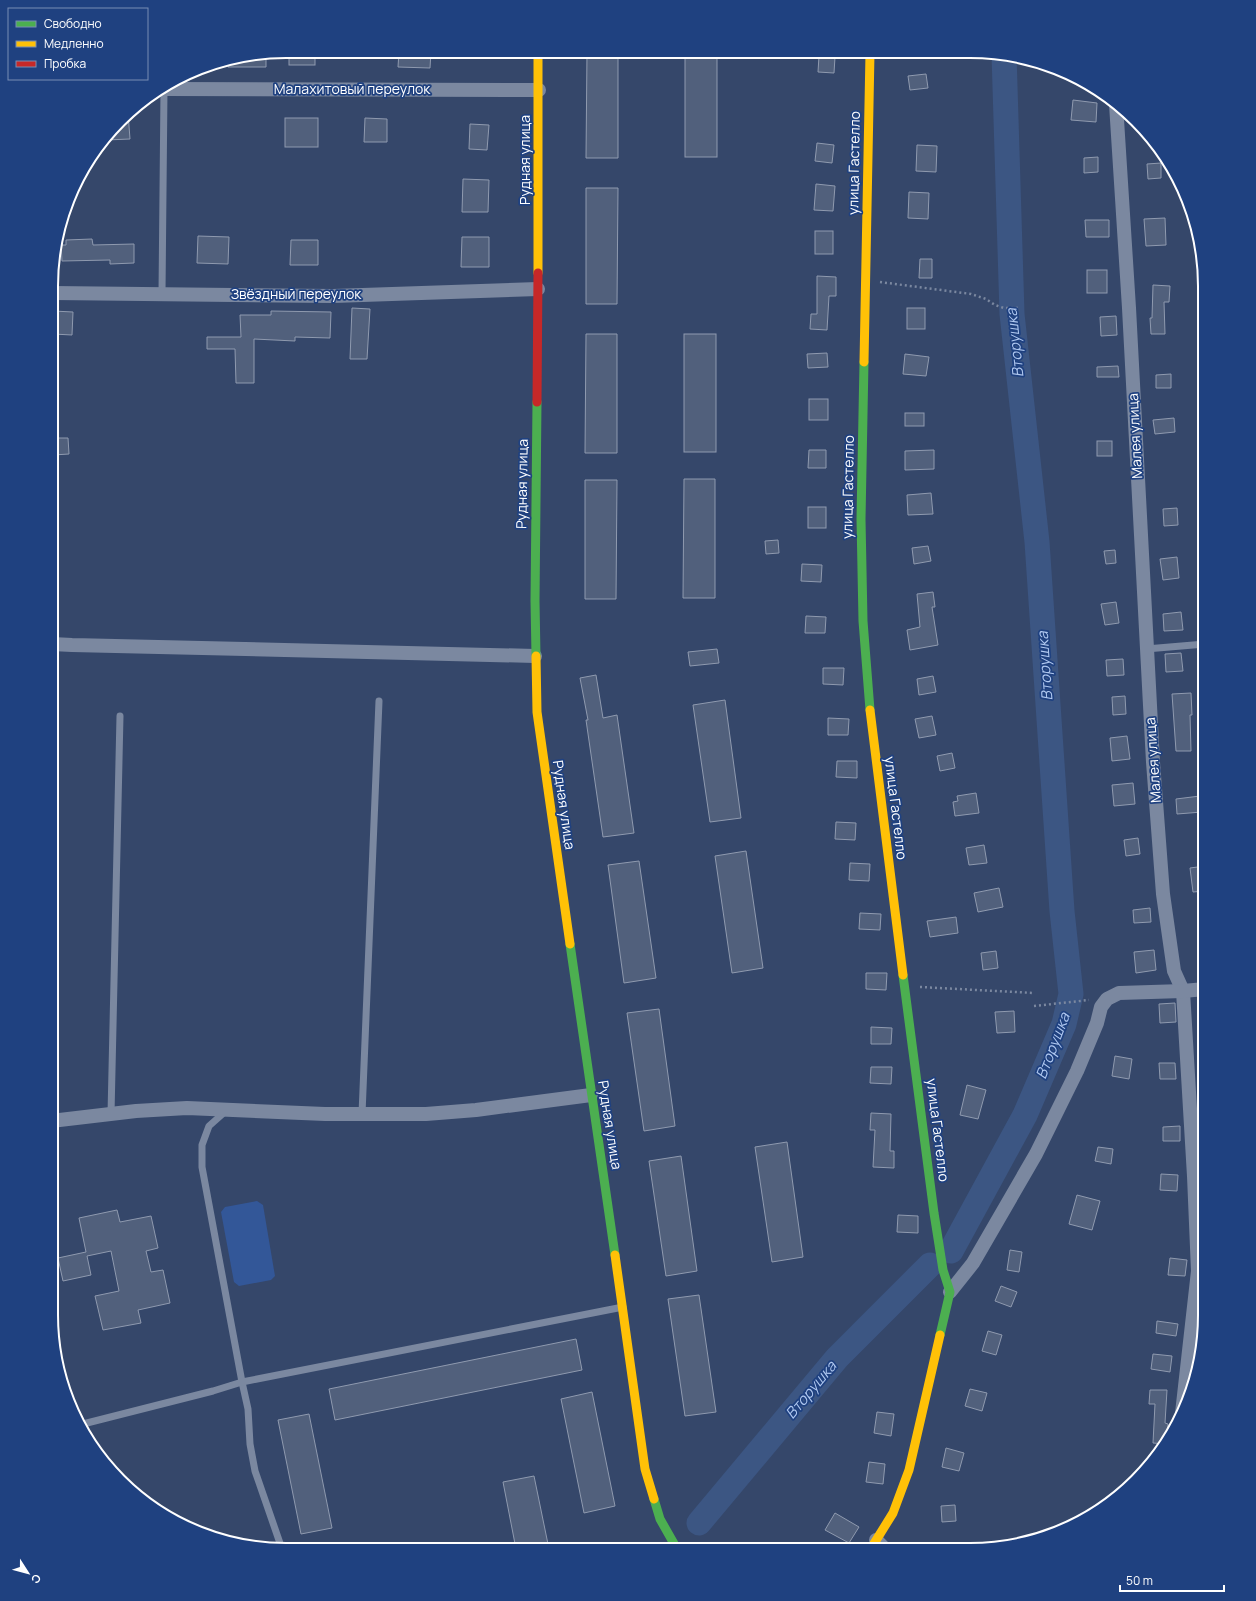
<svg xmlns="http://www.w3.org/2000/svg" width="1256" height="1601" font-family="Manrope,sans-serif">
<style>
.green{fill:#335798}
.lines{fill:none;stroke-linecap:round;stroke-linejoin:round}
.river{stroke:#3c5683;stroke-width:25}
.building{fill:#51607c;stroke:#8f9aaf}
.path{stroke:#7b88a0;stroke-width:2.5;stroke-dasharray:2 3;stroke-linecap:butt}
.lane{stroke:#7b88a0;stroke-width:7}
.street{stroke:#7b88a0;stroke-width:14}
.fast{stroke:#4caf50;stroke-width:9}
.slow{stroke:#ffc107;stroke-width:9}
.jam{stroke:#c62828;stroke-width:9}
.labels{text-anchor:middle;stroke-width:3.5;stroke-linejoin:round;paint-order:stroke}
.street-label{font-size:14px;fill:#fff;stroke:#1f4180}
.water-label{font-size:15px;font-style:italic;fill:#b0c8f0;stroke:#1f4180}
.rim{fill:none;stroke:#fff;stroke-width:2}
</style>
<rect width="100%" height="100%" fill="#35476a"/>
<path class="green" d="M257 1201 263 1205 275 1276 271 1280 239 1286 234 1282 221 1212 225 1207Z"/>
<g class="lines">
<g class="river">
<path d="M951 1251 1025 1115 1064 1024 1071 994 1062 911 1037 542 1012 314 1004 54"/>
<path d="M699 1523 837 1358 930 1265"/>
</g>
</g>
<g class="building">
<rect x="289" y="51" width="26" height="14"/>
<path d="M399 51H431L430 68 398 67Z"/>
<path d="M587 52H618V158H586Z"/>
<rect x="685" y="52" width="32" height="105"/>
<path d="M266 54V67H228V61Z"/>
<path d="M819 56 835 57 834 73 818 72Z"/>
<path d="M926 74 928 88 910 90 908 76Z"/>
<path d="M1073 100 1097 103 1096 122 1071 120Z"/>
<path d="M128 113 130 139 106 140Z"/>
<rect x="285" y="118" width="33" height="29"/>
<path d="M365 118 387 119V142H364Z"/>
<path d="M470 124 489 125 487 150 469 149Z"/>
<path d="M817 143 834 145 832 163 815 161Z"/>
<path d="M917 145 937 146 936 172 916 171Z"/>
<path d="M1098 157V172L1084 173V158Z"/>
<path d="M1161 163V178L1148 179 1147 164Z"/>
<path d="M463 179 489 180 488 212H462Z"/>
<path d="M816 184 835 186 833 211 814 210Z"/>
<path d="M586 188H618L617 304H586Z"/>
<path d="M909 192 929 193 928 219 908 218Z"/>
<path d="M1165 218 1166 245 1146 246 1144 219Z"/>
<path d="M1085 220H1109V237H1086Z"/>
<rect x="815" y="231" width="18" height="23"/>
<path d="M198 236 229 237 228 264 197 263Z"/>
<path d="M462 237H489V267H461Z"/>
<path d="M92 239 93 245 134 244V263L110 264V260L62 261 61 245H66V240Z"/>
<path d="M291 240H318V265H290Z"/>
<path d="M920 259H932V278H919Z"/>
<rect x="1087" y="270" width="20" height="23"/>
<path d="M817 276 836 277V296H829L827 330 810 329 811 314H817Z"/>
<path d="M1153 285 1170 286 1169 302H1164L1165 334H1151L1150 318H1152Z"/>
<path d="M352 308 370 309 367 359H350Z"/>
<rect x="907" y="308" width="18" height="21"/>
<path d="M53 311 73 312 72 335 53 334Z"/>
<path d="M271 311 331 312 330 338 295 337V341L254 339V383H236L235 349H207V337H241L240 315H271Z"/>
<path d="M1116 316 1117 335 1101 336 1100 317Z"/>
<path d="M586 334H617V453H585Z"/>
<rect x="684" y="334" width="32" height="118"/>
<path d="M827 353 828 367 808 368 807 354Z"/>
<path d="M905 354 929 357 926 376 903 374Z"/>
<path d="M1118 366 1119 377H1097V367Z"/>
<path d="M1171 374V388H1156V375Z"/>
<rect x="809" y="399" width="19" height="21"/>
<rect x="905" y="413" width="19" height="13"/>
<path d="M1174 418 1175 432 1155 434 1153 420Z"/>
<path d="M53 438H68L69 454 53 455Z"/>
<rect x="1097" y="441" width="15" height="15"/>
<path d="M809 450H826V468H808Z"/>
<path d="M934 450V469L905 470V451Z"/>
<path d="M684 479H715V598H683Z"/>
<path d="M585 480H617L616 599H585Z"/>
<path d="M931 493 933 514 908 515 907 495Z"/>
<rect x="808" y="507" width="18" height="21"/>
<path d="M1177 508 1178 525 1164 526 1163 509Z"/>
<path d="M778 540 779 553 766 554 765 541Z"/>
<path d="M928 546 931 561 914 564 912 548Z"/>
<path d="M1115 550 1116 563 1106 564 1104 551Z"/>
<path d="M1177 557 1179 578 1163 580 1160 559Z"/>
<path d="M802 564 822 565 821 582 801 581Z"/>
<path d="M933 592 935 607H932L938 645 910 650 907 630 920 627 917 594Z"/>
<path d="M1116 602 1119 623 1105 625 1101 604Z"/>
<path d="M1181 612 1183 630 1164 631 1163 614Z"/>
<path d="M806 616 826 617 825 633H805Z"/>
<path d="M717 649 719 663 690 666 688 652Z"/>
<path d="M1181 653 1183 671 1166 672 1165 654Z"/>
<path d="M1123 659 1124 675 1107 676 1106 660Z"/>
<path d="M823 668H844L843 685 823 684Z"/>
<path d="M596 675 603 718 617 715 634 833 603 837 586 720H588L580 678Z"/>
<path d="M933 676 936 692 919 695 917 679Z"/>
<path d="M1191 693 1192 715H1190L1191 751H1176L1172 694Z"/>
<path d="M1125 696 1126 714 1113 715 1112 697Z"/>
<path d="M725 700 741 818 710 822 693 705Z"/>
<path d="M932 716 936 735 919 738 915 719Z"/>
<path d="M828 718 849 719 848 735H828Z"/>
<path d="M1127 736 1130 759 1112 761 1110 738Z"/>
<path d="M952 753 955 768 940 771 937 756Z"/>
<path d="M837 761H857V778L836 777Z"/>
<path d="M1133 783 1135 804 1114 806 1112 785Z"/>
<path d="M976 793 979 813 955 816 953 802 958 801 957 796Z"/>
<path d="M1200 796 1202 812 1177 814 1176 799Z"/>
<path d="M836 822 856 823 855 840 835 839Z"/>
<path d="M1138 838 1140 854 1126 856 1124 840Z"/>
<path d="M984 845 987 863 969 865 966 848Z"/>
<path d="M746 851 763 968 732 973 715 856Z"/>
<path d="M639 861 656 978 624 983 608 865Z"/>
<path d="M850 863 870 864 869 881 849 880Z"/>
<path d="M1205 866V891L1193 892 1190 868Z"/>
<path d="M999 888 1003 907 978 912 974 893Z"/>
<path d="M1150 908 1151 922 1134 923 1133 910Z"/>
<path d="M860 913 881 914 880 930 859 929Z"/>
<path d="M956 917 958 933 930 937 927 921Z"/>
<path d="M1154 950 1156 970 1136 973 1134 952Z"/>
<path d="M996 951 998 968 983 970 981 953Z"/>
<path d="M866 973H887L886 990 866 989Z"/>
<path d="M1175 1003 1176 1022 1160 1023 1159 1004Z"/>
<path d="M659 1009 675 1126 644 1131 627 1013Z"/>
<path d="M1014 1011 1015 1032 997 1033 995 1012Z"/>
<path d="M871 1027 892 1028 891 1044H871Z"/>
<path d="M1115 1056 1132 1059 1129 1079 1112 1076Z"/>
<path d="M1159 1063H1175L1176 1079H1160Z"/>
<path d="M871 1067H892L891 1084 870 1083Z"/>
<path d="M967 1085 986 1090 978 1119 960 1115Z"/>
<path d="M871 1113 891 1114 890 1151H894V1168L873 1167 875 1130H870Z"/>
<path d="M1180 1126V1141H1163V1127Z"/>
<path d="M787 1142 803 1257 772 1262 755 1147Z"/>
<path d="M1098 1147 1113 1149 1111 1164 1095 1161Z"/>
<path d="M681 1156 697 1271 666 1276 649 1161Z"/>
<path d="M1161 1174 1178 1175 1177 1191 1160 1190Z"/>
<path d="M1077 1195 1100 1201 1092 1230 1069 1224Z"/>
<path d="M117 1210 120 1222 151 1216 158 1248 146 1251 151 1272 163 1270 170 1303 138 1310 141 1323 103 1330 95 1296 119 1291 111 1251 87 1256 91 1275 63 1281 58 1258 86 1252 79 1218Z"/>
<path d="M898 1215 918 1216V1233L897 1232Z"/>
<path d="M1010 1250 1022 1252 1019 1272 1007 1270Z"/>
<path d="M1170 1258 1187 1260 1185 1276 1168 1275Z"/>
<path d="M1001 1286 1017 1292 1011 1307 995 1301Z"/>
<path d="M699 1295 716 1412 685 1416 668 1299Z"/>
<path d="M1157 1321 1178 1324 1176 1336 1156 1333Z"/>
<path d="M988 1331 1002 1335 996 1355 982 1351Z"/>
<path d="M576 1339 582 1370 335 1420 329 1389Z"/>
<path d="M1153 1354 1172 1356 1170 1372 1151 1369Z"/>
<path d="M970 1389 987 1393 982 1411 965 1406Z"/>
<path d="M1150 1390H1167L1165 1423 1168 1424 1166 1444 1153 1443 1155 1404H1149Z"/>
<path d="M592 1392 615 1506 584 1513 561 1399Z"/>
<path d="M877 1412 894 1414 891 1436 874 1433Z"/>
<path d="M309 1414 332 1528 301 1534 278 1420Z"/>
<path d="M946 1448 964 1453 959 1471 942 1467Z"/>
<path d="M869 1462 885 1464 883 1484 866 1482Z"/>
<path d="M534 1476 549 1549H516L503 1482Z"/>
<path d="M955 1505 956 1521 942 1522 941 1506Z"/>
<path d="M835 1513 859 1527 849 1543 825 1530Z"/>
</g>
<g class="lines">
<g class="path">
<path d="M880 282 971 294 986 299 995 305 1004 308H1018"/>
<path d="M920 987 1034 993"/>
<path d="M1034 1006 1089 1000"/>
</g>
<g class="lane">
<path d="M162 293 164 90"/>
<path d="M1146 649 1205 644"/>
<path d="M227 1110 209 1126 202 1145V1167L242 1382 248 1409 250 1444 255 1471 282 1549"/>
<path d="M111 1114 120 716"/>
<path d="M362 1114 379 701"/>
<path d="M79 1425 213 1391 242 1382 623 1307"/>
</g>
<g class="street">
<path d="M166 89 539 90"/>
<path d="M1116 104 1129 308 1153 762 1163 894 1174 971 1183 991 1194 1176 1198 1271 1182 1413"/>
<path d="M53 293 333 296 538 289"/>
<path d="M52 644 72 645 535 656"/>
<path d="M51 1121 136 1111 187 1108 325 1114H426L476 1110 591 1095"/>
<path d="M950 1292 973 1263 1036 1154 1077 1071 1097 1023 1101 1007 1107 999 1119 993 1183 991 1205 989"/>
<path d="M876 1540 886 1550"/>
</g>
<g class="fast">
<path d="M864 362 861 519 863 621 870 710"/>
<path d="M536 656 535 601 537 402"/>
<path d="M570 944 615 1255"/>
<path d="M903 975 934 1213 943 1270 950 1292 940 1335"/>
<path d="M654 1499 660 1519 677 1549"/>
</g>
<g class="slow">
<path d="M538 52V273"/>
<path d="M864 362 870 53"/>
<path d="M536 656 537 712 570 944"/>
<path d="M870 710 903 975"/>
<path d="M615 1255 645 1469 654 1499"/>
<path d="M870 1550 893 1513 909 1470 940 1335"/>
</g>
<path class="jam" d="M537 402 538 273"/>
</g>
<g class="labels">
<g class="street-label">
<text x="352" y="94">Малахитовый переулок</text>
<text transform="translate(525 160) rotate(-90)" y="5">Рудная улица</text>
<text transform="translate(854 163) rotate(-89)" y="5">улица Гастелло</text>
<text x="296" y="299">Звёздный переулок</text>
<text transform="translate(1135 436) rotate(-93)" y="5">Малея улица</text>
<text transform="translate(522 484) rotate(-89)" y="5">Рудная улица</text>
<text transform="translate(848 487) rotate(-89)" y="5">улица Гастелло</text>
<text transform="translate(1153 760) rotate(-94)" y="5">Малея улица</text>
<text transform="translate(564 805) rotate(82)" y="5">Рудная улица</text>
<text transform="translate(896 808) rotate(83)" y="5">улица Гастелло</text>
<text transform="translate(610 1125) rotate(81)" y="5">Рудная улица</text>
<text transform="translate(938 1130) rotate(83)" y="5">улица Гастелло</text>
</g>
<g class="water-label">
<text transform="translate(1015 343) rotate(-96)" y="5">Вторушка</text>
<text transform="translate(1045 666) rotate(-94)" y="5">Вторушка</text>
<text transform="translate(1053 1046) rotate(-69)" y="5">Вторушка</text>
<text transform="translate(811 1390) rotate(-50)" y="5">Вторушка</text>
</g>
</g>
<path d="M0 0H1256V1601H0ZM286 58H970A228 228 0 0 1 1198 286V1315A228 228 0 0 1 970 1543H286A228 228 0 0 1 58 1315V286A228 228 0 0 1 286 58Z" fill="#1f4180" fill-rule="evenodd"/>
<path class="rim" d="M286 58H970A228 228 0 0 1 1198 286V1315A228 228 0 0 1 970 1543H286A228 228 0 0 1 58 1315V286A228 228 0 0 1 286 58Z"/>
<rect x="8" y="8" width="140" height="72" fill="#1f4180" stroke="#798db3"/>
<rect x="16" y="21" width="20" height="6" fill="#4caf50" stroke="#798db3"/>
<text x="44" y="28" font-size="12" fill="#ffffff">Свободно</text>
<rect x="16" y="41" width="20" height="6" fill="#ffc107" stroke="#798db3"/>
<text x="44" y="48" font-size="12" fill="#ffffff">Медленно</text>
<rect x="16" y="61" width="20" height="6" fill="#c62828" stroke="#798db3"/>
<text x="44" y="68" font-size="12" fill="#ffffff">Пробка</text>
<g transform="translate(28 1573) rotate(126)" stroke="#1f4180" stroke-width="3" paint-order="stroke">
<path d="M0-3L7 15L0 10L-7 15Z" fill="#ffffff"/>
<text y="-6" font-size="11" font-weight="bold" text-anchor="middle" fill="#ffffff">С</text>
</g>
<path d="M1120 1585v6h104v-6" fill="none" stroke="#ffffff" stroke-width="2"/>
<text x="1126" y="1585" font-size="12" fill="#ffffff" stroke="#1f4180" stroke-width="3" paint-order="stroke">50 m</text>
</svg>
